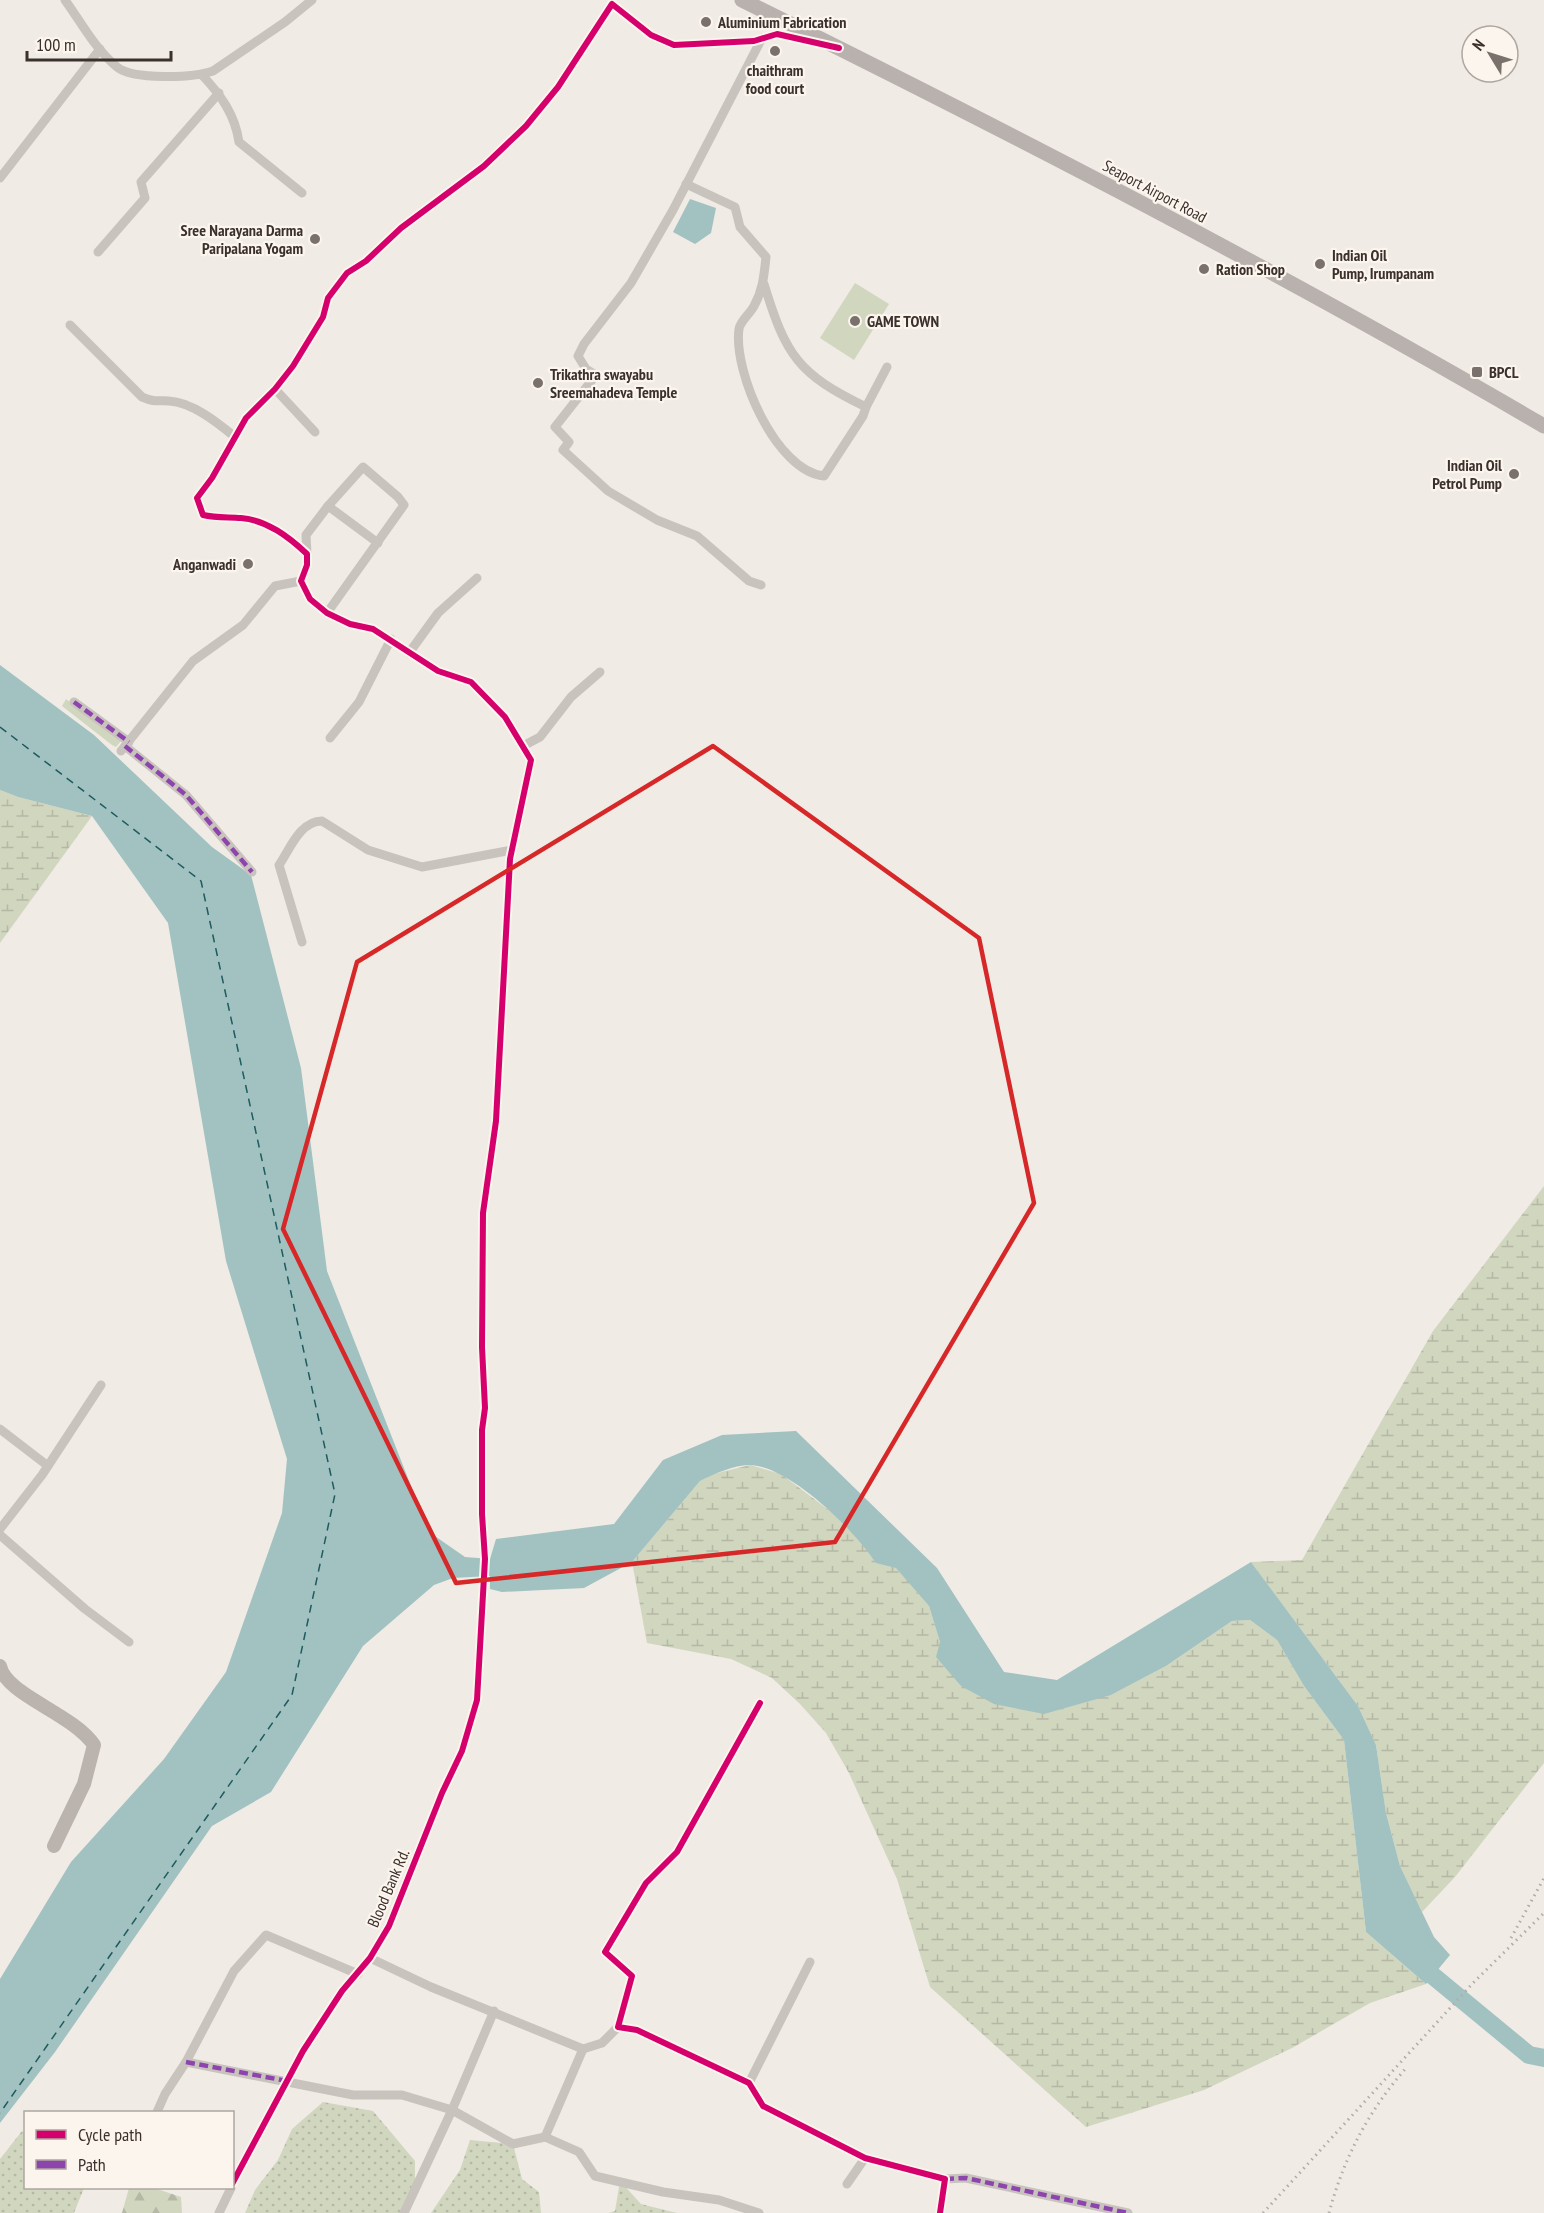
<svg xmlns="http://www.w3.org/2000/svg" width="1544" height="2213" font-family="'PT Sans Narrow',sans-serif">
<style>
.grass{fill:url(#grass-dots)}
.forest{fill:url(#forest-firs)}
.wetland{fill:url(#wetland-marsh)}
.park{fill:url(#park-tufts)}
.pitch{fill:#d1d6bf}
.water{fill:#a1c2c1}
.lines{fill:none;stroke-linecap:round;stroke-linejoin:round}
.river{stroke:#a1c2c1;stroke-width:18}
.ferry{stroke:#1f5a5e;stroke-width:1.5;stroke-dasharray:8 6;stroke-linecap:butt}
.street{stroke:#c9c3be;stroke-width:9}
.secondary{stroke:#bab3ae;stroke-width:14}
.primary{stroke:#b8b1ad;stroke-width:15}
.rail{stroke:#b1aca8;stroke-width:3;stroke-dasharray:1.5 4.5;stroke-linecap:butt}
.quiet{stroke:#8e44ad;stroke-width:4.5;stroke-dasharray:9 4.5;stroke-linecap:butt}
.cycleway-casing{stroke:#fbf5ee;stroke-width:10}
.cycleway{stroke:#d6006c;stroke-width:6}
.marked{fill:none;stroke:#d62828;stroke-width:4.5;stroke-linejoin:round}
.poi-dot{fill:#7a716c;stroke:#fbf5ee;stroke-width:2}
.labels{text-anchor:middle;stroke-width:4.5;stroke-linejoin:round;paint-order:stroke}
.poi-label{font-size:16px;font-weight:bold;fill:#3b302b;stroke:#fbf5ee;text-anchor:start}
.street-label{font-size:16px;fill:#3b302b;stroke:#fbf5ee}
</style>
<defs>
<pattern id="grass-dots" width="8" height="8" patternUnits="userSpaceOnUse" patternTransform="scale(1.5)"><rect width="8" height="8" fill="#d1d6bf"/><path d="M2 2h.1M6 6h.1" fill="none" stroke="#b4b8a4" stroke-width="1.8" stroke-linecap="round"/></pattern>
<pattern id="forest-firs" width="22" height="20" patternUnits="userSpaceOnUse" patternTransform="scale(1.5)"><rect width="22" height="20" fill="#d1d6bf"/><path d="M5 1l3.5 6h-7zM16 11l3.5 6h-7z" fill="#b4b8a4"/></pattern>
<pattern id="wetland-marsh" width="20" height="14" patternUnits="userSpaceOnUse" patternTransform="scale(1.5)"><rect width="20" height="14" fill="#d1d6bf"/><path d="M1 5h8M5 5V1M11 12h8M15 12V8" fill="none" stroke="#b4b8a4"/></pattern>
<pattern id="park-tufts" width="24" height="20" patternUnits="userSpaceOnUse" patternTransform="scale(1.5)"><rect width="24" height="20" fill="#d1d6bf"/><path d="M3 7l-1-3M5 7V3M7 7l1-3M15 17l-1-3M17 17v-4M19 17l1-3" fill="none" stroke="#b4b8a4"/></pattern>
</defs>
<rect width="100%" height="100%" fill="#f0ebe5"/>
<g class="grass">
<path d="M323 2102 373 2111 415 2161V2198L408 2213H245L255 2190 278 2160 292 2129Z"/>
<path d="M22 2131 25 2133 26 2188H84L74 2213H0V2159Z"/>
<path d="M470 2140 513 2144 522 2179 539 2192 541 2213H431L460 2170Z"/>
<path d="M620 2181 641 2204 677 2213H609L615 2211Z"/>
</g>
<path class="forest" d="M129 2188H154L181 2197 182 2213H122Z"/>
<g class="wetland">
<path d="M0 790 18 797 92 816 0 943Z"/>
<path d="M1544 1186V1763L1455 1877 1422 1912 1400 1866 1386 1813 1376 1745 1358 1706 1251 1562 1302 1560 1433 1331Z"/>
<path d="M750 1465 781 1474 838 1517 863 1543 876 1562 896 1567 929 1606 940 1642 961 1686 1111 1695 1166 1666 1232 1621 1250 1620 1277 1640 1304 1686 1344 1740 1366 1932 1426 1984 1370 2003 1292 2048 1204 2090 1086 2127 930 1987 897 1879 849 1773 826 1733 800 1704 772 1678 731 1659 647 1643 632 1562 700 1481 713 1474Z"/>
</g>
<path class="park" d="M66 699 121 741 116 747 112 745 62 706Z"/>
<path class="pitch" d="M855 283 889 304 854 360 820 338Z"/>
<g class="water">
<path d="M690 199 716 208 711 233 695 244 673 232Z"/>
<path d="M0 665 94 735 212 847 251 875 301 1068 327 1271 429 1532 465 1557 490 1559 496 1539 614 1524 663 1460 722 1435 796 1431 937 1568 1004 1672 1057 1680 1251 1562 1358 1706 1376 1745 1386 1813 1400 1866 1434 1937 1450 1955 1426 1984 1366 1932 1344 1740 1304 1686 1277 1640 1250 1620 1232 1621 1166 1666 1111 1695 1044 1714 994 1704 961 1686 936 1657 940 1642 929 1606 896 1568 876 1563C855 1531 789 1465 749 1465 734 1465 714 1474 700 1481L632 1562 584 1588 502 1592 490 1589V1576L453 1578 434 1585 363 1646 271 1792 212 1826 55 2052 0 2123V1979L71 1862 164 1759 226 1672 282 1513 287 1459 226 1261 168 923 92 816 18 797 0 790Z"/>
</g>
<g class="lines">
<path class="river" d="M1415 1961 1529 2055 1544 2058"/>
<path class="ferry" d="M0 727 201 881 335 1494 292 1695 0 2113"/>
<g class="street">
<path d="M65 0C81 22 95 49 117 67 133 80 193 78 213 71L285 22 312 0"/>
<path d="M202 75C221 95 235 115 239 142L302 193"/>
<path d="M0 178 100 49"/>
<path d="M686 184 735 207 740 227 766 257C764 275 763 290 754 306 750 314 740 321 739 329 733 372 776 471 824 476L863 416 866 407C798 374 786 356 764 284"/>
<path d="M98 252 145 198 141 182 219 93"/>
<path d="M70 325 142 397C157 403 156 400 169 401 192 402 218 423 235 437"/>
<path d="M275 389 315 432"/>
<path d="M866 407 887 367"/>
<path d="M328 506 378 543"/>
<path d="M307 554 306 535 328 506 363 467 398 497 404 505 327 613"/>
<path d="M761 585 749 581 697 536 657 520 608 491 563 450 569 442 555 427 596 375 586 369 578 356 584 344 631 283 673 210 762 38"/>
<path d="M409 653 438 613 477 578"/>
<path d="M74 702 129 742"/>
<path d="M330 738 359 702 391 639"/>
<path d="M125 746 186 795 252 872"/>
<path d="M523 746 540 737 571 697 600 672"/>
<path d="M121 751 193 661 243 625 275 586 301 581"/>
<path d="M302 942 279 865C290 849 300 821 322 821L368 850 422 867 512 850"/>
<path d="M0 1429 48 1466"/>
<path d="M0 1529 42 1475 101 1385"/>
<path d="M0 1535 85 1609 129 1642"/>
<path d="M760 1703 677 1852 646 1883 605 1952 632 1976 618 2027 637 2030 749 2083 763 2106 865 2158 945 2179 940 2213"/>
<path d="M370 1958 431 1987 583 2049 602 2043 618 2027"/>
<path d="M186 2062 353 2095H402L452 2110 513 2144 545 2137 579 2152 595 2176 663 2192 719 2200 759 2213"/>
<path d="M749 2083 810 1962"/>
<path d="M157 2112 165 2094 186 2062 234 1971 266 1935 358 1974"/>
<path d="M545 2137 583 2049"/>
<path d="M945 2179 966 2178 1128 2213"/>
<path d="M232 2184 303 2051 342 1991 370 1958 389 1926 442 1793 462 1751 477 1700 485 1559 482 1514V1430L485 1408 482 1347 483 1213 496 1121 510 859 531 760 505 717 471 682 438 671 373 629 350 624 327 613 310 599 301 581 307 565V554C289 537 267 520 241 518 228 517 216 518 203 515L197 498 212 478 246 418 275 389 293 366 323 317 328 298 347 273 366 261 401 228 484 166 526 126 558 87 612 4 651 35 674 45 754 41 777 34 816 43"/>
<path d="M847 2184 865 2158"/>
<path d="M219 2213 231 2188"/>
<path d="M404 2213 452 2110 494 2011"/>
</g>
<path class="secondary" d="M0 1666C6 1695 72 1713 94 1745L84 1784 54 1846"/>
<path class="primary" d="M742 0C1013 134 1283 273 1544 426"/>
<g class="rail">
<path d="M1511 1938 1544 1878"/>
<path d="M1263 2213 1473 1983 1544 1913"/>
<path d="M1329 2213C1344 2157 1369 2110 1407 2067"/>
</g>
<g class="quiet">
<path d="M74 702 129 742"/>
<path d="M125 746 186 795 252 872"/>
<path d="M186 2062 287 2081"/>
<path d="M945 2179 966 2178 1128 2213"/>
</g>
<g class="cycleway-casing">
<g id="cycleway">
<path d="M760 1703 677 1852 646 1883 605 1952 632 1976 618 2027 637 2030 749 2083 763 2106 865 2158 945 2179 940 2213"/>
<path d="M232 2184 303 2051 342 1991 370 1958 389 1926 442 1793 462 1751 477 1700 485 1559 482 1514V1430L485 1408 482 1347 483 1213 496 1121 510 859 531 760 505 717 471 682 438 671 373 629 350 624 327 613 310 599 301 581 307 565V554C289 537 267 520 241 518 228 517 216 518 203 515L197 498 212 478 246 418 275 389 293 366 323 317 328 298 347 273 366 261 401 228 484 166 526 126 558 87 612 4 651 35 674 45 754 41 777 34 839 48"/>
</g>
</g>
<use href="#cycleway" class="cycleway"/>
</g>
<path class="marked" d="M713 746 979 938 1034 1203 835 1542 456 1583 283 1229 357 962Z"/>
<g class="poi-dot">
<circle cx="706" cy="22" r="6"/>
<circle cx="775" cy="51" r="6"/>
<circle cx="315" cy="239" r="6"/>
<circle cx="1320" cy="264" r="6"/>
<circle cx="1204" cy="269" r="6"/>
<circle cx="855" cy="321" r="6"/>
<rect x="1471" y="366" width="12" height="12" rx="3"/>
<circle cx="538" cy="383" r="6"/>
<circle cx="1514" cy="474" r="6"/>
<circle cx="248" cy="564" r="6"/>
</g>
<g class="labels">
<g class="poi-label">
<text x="718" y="28">Aluminium Fabrication</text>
<text x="775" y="76" text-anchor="middle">chaithram<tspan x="775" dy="18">food court</tspan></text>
<text x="303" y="236" text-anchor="end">Sree Narayana Darma<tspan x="303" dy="18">Paripalana Yogam</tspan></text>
<text x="1332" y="261">Indian Oil<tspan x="1332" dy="18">Pump, Irumpanam</tspan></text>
<text x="1216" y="275">Ration Shop</text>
<text x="867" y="327">GAME TOWN</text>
<text x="1489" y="378">BPCL</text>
<text x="550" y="380">Trikathra swayabu<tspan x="550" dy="18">Sreemahadeva Temple</tspan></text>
<text x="1502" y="471" text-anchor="end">Indian Oil<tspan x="1502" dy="18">Petrol Pump</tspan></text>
<text x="236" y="570" text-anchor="end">Anganwadi</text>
</g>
<g class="street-label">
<text transform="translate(1155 191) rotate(28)" y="6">Seaport Airport Road</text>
<text transform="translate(388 1888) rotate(-67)" y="6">Blood Bank Rd.</text>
</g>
</g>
<rect x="24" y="2111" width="210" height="78" fill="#fbf5ee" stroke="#aea6a0" stroke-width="1.5"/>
<rect x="36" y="2130" width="30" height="9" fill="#d6006c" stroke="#aea6a0" stroke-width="1.5"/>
<text x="78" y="2141" font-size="18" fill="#3b302b">Cycle path</text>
<rect x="36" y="2160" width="30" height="9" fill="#8e44ad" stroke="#aea6a0" stroke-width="1.5"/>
<text x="78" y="2171" font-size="18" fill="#3b302b">Path</text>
<g transform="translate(1490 54) rotate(308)"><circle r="28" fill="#fbf5ee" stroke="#aea6a0" stroke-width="1.5"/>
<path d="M0-4.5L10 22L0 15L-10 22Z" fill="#7a716c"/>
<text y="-9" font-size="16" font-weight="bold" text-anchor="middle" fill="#3b302b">N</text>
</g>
<path d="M27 51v9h144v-9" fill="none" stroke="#3b302b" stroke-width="3"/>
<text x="36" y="51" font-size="18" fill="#3b302b" stroke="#fbf5ee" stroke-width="4.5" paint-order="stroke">100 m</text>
</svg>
